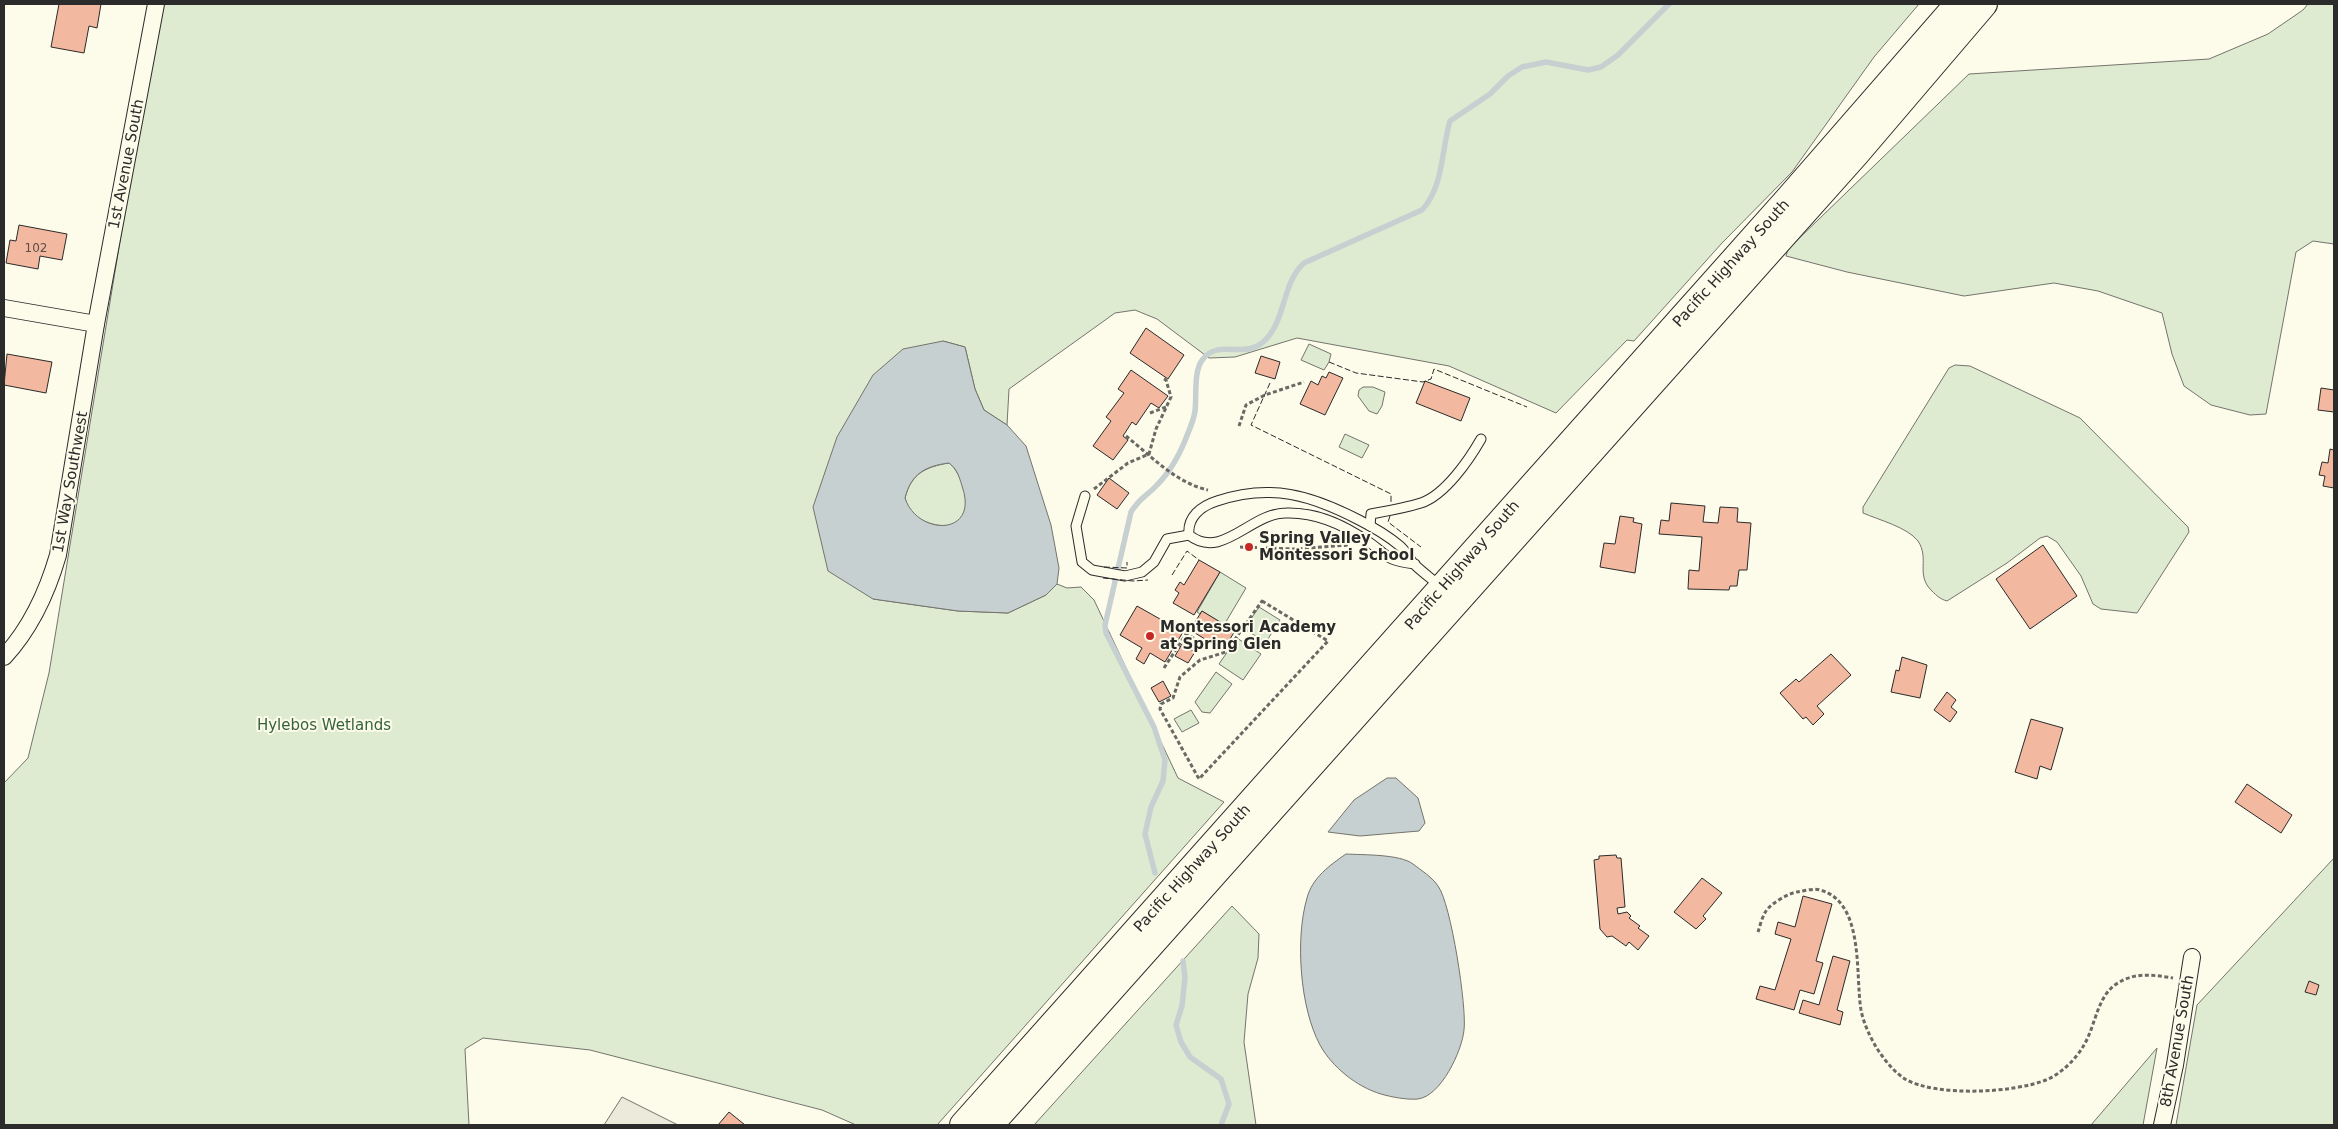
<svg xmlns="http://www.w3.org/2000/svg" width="2338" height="1129" font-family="'DejaVu Sans',sans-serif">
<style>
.green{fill:#deebd1;stroke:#74746e}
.parking{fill:#eceadb;stroke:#74746e}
.water{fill:#c7d0d0;stroke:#74746e;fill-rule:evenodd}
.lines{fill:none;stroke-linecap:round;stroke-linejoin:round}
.stream{stroke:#c7d0d0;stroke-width:5.5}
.building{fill:#f2b8a0;stroke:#2b2b2b}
.lane-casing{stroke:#2b2b2b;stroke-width:11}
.street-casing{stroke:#2b2b2b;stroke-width:18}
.primary-casing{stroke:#2b2b2b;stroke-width:28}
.path{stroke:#6a6964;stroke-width:3;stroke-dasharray:4 2.5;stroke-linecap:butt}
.lane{stroke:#fdfbea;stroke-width:9}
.street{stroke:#fdfbea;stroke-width:16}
.primary{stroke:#fdfbea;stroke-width:26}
.fence{stroke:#2b2b2b;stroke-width:1;stroke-dasharray:6 2.5;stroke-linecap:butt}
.poi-dot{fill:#c62828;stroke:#fdfbea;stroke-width:2}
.labels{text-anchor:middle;stroke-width:4;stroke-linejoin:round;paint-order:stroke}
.number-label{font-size:12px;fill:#5d4e48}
.street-label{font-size:15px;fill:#2b2b2b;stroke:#fdfbea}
.poi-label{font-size:15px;font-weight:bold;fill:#2b2b2b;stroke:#fdfbea;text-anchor:start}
.park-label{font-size:15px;fill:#34623c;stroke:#fdfbea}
</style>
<rect width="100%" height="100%" fill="#fdfbea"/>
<g class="green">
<path d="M159 4H1919L1874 57 1792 172 1722 243 1634 341 1627 340 1556 413 1449 366 1297 338 1235 357 1209 358 1157 319 1135 310 1115 313 1009 389 1007 425 984 410 975 389 965 347 943 341 873 599 958 611 1008 613 1046 595 1057 584 1067 588 1081 587 1094 600 1178 778 1224 802 937 1125H856L822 1110 590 1050 483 1038 465 1049 469 1125H4V783L28 758 49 673Z"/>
<path d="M2308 4H2334V244L2313 241 2296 252 2266 414 2250 415 2211 405 2184 386 2172 354 2162 313 2098 291 2054 283 1964 296 1847 272 1786 256 1788 249 1969 74 2209 59 2268 34 2303 10Z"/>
<path d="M1309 344 1331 354 1329 362 1324 370 1301 360Z"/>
<path d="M1955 365 1970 366 2080 418 2188 527 2189 532 2137 613 2101 609 2093 604 2081 576 2057 542 2047 536 2040 538 2007 563 1947 601C1940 599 1937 596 1932 591 1915 575 1930 559 1918 541 1907 527 1879 520 1863 513V507L1949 368Z"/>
<path d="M1363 387H1373L1385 392 1382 406 1377 414 1369 411 1358 396 1359 390Z"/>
<path d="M1345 434 1369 445 1362 458 1339 447Z"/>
<path d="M949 463C962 472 974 511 958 522 944 531 918 522 909 509 907 506 906 501 905 498 911 474 925 467 949 463Z"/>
<path d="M1220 572 1246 588 1224 625 1202 611 1200 614 1197 612Z"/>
<path d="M1259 607 1280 620 1266 642 1244 629Z"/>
<path d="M1237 638 1261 654 1243 680 1219 664Z"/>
<path d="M1216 672 1232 684 1210 713 1202 712 1195 702Z"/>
<path d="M1191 710 1199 723 1182 732 1174 719Z"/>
<path d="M2334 858V1125H2176L2197 1005Z"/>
<path d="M1232 906 1259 934 1258 958 1248 994 1244 1042 1256 1125H1034Z"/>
<path d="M2157 1048 2143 1125H2091Z"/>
</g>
<path class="parking" d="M622 1097 678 1125H604Z"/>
<g class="water">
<path d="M943 341 965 347 975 389 984 410 1007 425 1026 446 1051 525 1059 568 1057 584 1046 595 1008 613 958 611 873 599 828 571 813 507 837 437 873 375 903 349ZM949 463C957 469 959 476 962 486 980 537 917 536 905 498 911 474 925 466 949 463Z"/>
<path d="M1387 778H1396L1418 798 1425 823 1419 831 1360 836 1328 832 1354 800Z"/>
<path d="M1346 854C1363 855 1400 854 1413 864 1421 870 1433 878 1438 886 1451 903 1467 1008 1464 1030 1462 1051 1441 1096 1418 1099 1407 1100 1391 1097 1381 1094 1357 1087 1332 1067 1320 1045 1300 1008 1295 939 1307 898 1312 878 1330 865 1346 854Z"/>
</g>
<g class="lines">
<g class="stream">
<path d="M1155 873 1145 834 1151 807 1163 781 1165 760 1154 727 1106 633 1105 625 1131 512C1141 496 1146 497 1157 485 1171 471 1181 452 1188 433 1191 426 1194 418 1195 411 1197 396 1193 371 1203 359 1220 337 1247 363 1268 337 1286 315 1283 282 1304 263L1422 210C1444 186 1441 151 1450 121L1490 94 1508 76 1522 67 1546 62 1588 70 1601 67 1618 55 1669 4"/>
<path d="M1183 961 1185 977 1182 1006 1176 1025 1181 1042 1190 1057 1221 1079 1229 1104 1221 1125"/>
</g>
</g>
<g class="building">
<path d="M59 4H101L97 28 89 26 84 53 51 47Z"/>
<path d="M19 225 67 234 62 260 40 256 38 269 6 263 10 240 16 241Z"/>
<path d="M1146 328 1184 355 1168 379 1130 353Z"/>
<path d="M7 354 52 362 46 393 4 385Z"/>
<path d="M1261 356 1280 362 1275 379 1255 373Z"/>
<path d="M1131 370 1168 396 1159 408 1151 403 1136 425 1132 422 1123 436 1128 440 1113 460 1093 446 1111 421 1106 417 1124 393 1118 389Z"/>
<path d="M1329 372 1343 378 1325 415 1300 404 1311 381 1318 385 1322 376 1326 378Z"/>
<path d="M1425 381 1470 398 1461 421 1416 403Z"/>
<path d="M2321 388 2334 390V412L2318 410Z"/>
<path d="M2330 449 2334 450V488L2323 486 2325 476 2319 475 2322 462 2328 463Z"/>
<path d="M1109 478 1129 493 1117 509 1097 495Z"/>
<path d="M1671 503 1705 506 1703 522 1718 523 1720 507 1738 508 1737 522 1751 523 1747 570H1739L1737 586H1730L1729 590 1688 589 1689 570 1699 571 1702 537 1659 534 1661 520 1669 521Z"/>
<path d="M1620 516 1634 518 1633 522 1642 524 1635 573 1600 567 1604 543 1615 544Z"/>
<path d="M2043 545 2077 596 2030 629 1996 579Z"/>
<path d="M1199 560 1220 572 1194 615 1173 603 1179 593 1175 590 1180 582 1184 585Z"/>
<path d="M1137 606 1183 632 1165 662 1150 653 1144 664 1136 659 1142 648 1120 635Z"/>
<path d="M1202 611 1235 631 1223 650 1190 630Z"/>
<path d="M1182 644 1195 652 1188 663 1175 656Z"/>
<path d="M1831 654 1851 675 1817 706 1824 714 1813 725 1806 717 1803 719 1780 693 1796 679 1799 682Z"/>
<path d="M1902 657 1927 665 1920 698 1891 692 1896 670 1899 671Z"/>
<path d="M1163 681 1171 696 1159 702 1151 688Z"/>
<path d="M1947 692 1956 700 1951 707 1957 712 1950 722 1934 710Z"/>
<path d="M2031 719 2063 728 2051 770 2040 766 2037 779 2015 772Z"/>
<path d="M2247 784 2292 815 2281 833 2235 802Z"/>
<path d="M1616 855 1617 858H1621L1625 907 1617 908 1618 914 1627 912 1631 916 1629 918 1640 926 1638 928 1649 936 1638 950 1629 942 1626 946 1612 936 1607 937 1600 929 1594 860 1599 859V856Z"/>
<path d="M1702 878 1722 893 1703 916 1706 919 1696 929 1674 912Z"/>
<path d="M1803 896 1832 904 1816 961 1823 963 1814 994 1800 990 1794 1010 1756 999 1760 986 1775 990 1791 939 1775 934 1778 922 1795 927Z"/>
<path d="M1833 956 1850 961 1837 1010 1843 1012 1840 1025 1799 1013 1803 1000 1819 1005Z"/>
<path d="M2309 981 2319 985 2316 995 2305 992Z"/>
<path d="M729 1112 745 1125H718Z"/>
</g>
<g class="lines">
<g class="lane-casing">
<g id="lane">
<path d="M1085 496 1076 526 1082 562 1092 570 1125 576 1142 572 1154 562 1167 539 1189 535"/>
<path d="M1370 526 1371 514C1387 511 1405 508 1421 503 1445 495 1469 460 1481 439"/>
<path d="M1415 564C1407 563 1399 562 1392 559 1383 555 1376 546 1367 541 1344 525 1315 512 1286 513 1250 513 1222 561 1189 535 1187 517 1201 506 1217 501 1270 483 1311 495 1359 520 1373 527 1388 536 1400 546 1406 551 1409 559 1414 564 1422 572 1432 579 1440 586"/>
</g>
</g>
<g class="street-casing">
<g id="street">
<path d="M4 308 96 324"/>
<path d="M4 657C31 628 47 593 58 555L96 324 156 4"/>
<path d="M2162 1125 2175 1065 2192 957"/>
</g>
</g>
<g class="primary-casing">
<g id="primary">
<path d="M963 1125 1789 198 1958 4"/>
<path d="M990 1125 1856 154 1984 4"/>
</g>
</g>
<g class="path">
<path d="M1150 413 1166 407"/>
<path d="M1239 426 1246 405 1265 395 1304 382"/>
<path d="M1126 436C1151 456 1176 483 1208 490"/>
<path d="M1094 489 1128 463 1149 454 1156 429 1171 397 1166 380 1162 378"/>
<path d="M1240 547 1295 549 1349 545"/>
<path d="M1262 601 1328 641 1199 779 1160 709 1161 704 1173 698 1180 677 1200 660 1226 652Z"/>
<path d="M1164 668 1186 634 1208 646"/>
<path d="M1758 932C1760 926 1762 917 1766 911 1770 904 1789 893 1797 892 1804 891 1813 888 1820 890 1865 902 1855 975 1861 1010 1866 1035 1885 1066 1905 1079 1936 1097 2013 1093 2046 1080 2061 1074 2076 1059 2084 1045 2096 1025 2097 995 2118 983 2135 972 2154 975 2173 978"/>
</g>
<use href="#lane" class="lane"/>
<use href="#street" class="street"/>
<use href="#primary" class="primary"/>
<g class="fence">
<path d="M1329 362 1356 373 1423 382 1431 379 1434 369 1527 407"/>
<path d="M1270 383 1251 425 1391 494V504"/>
<path d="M1390 516 1388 522 1421 547"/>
<path d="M1104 567 1127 568V562"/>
<path d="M1172 575 1187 551 1199 560"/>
<path d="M1103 578 1133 581 1148 580"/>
</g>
</g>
<g class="poi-dot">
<circle cx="1249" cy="547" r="5"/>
<circle cx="1150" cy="636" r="5"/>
</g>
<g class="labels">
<g class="number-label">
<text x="36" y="252">102</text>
</g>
<g class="street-label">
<text transform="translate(126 164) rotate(-79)" y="5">1st Avenue South</text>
<text transform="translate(1731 263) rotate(-48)" y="5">Pacific Highway South</text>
<text transform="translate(70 482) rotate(-80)" y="5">1st Way Southwest</text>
<text transform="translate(1462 565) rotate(-49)" y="5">Pacific Highway South</text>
<text transform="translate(1192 868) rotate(-48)" y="5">Pacific Highway South</text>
<text transform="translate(2177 1041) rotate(-80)" y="5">8th Avenue South</text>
</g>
<g class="poi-label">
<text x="1259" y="543">Spring Valley<tspan x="1259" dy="17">Montessori School</tspan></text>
<text x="1160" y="632">Montessori Academy<tspan x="1160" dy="17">at Spring Glen</tspan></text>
</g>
<g class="park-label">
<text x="324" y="730">Hylebos Wetlands</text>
</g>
</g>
<rect width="2338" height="1129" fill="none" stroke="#2b2b2b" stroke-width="10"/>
</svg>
